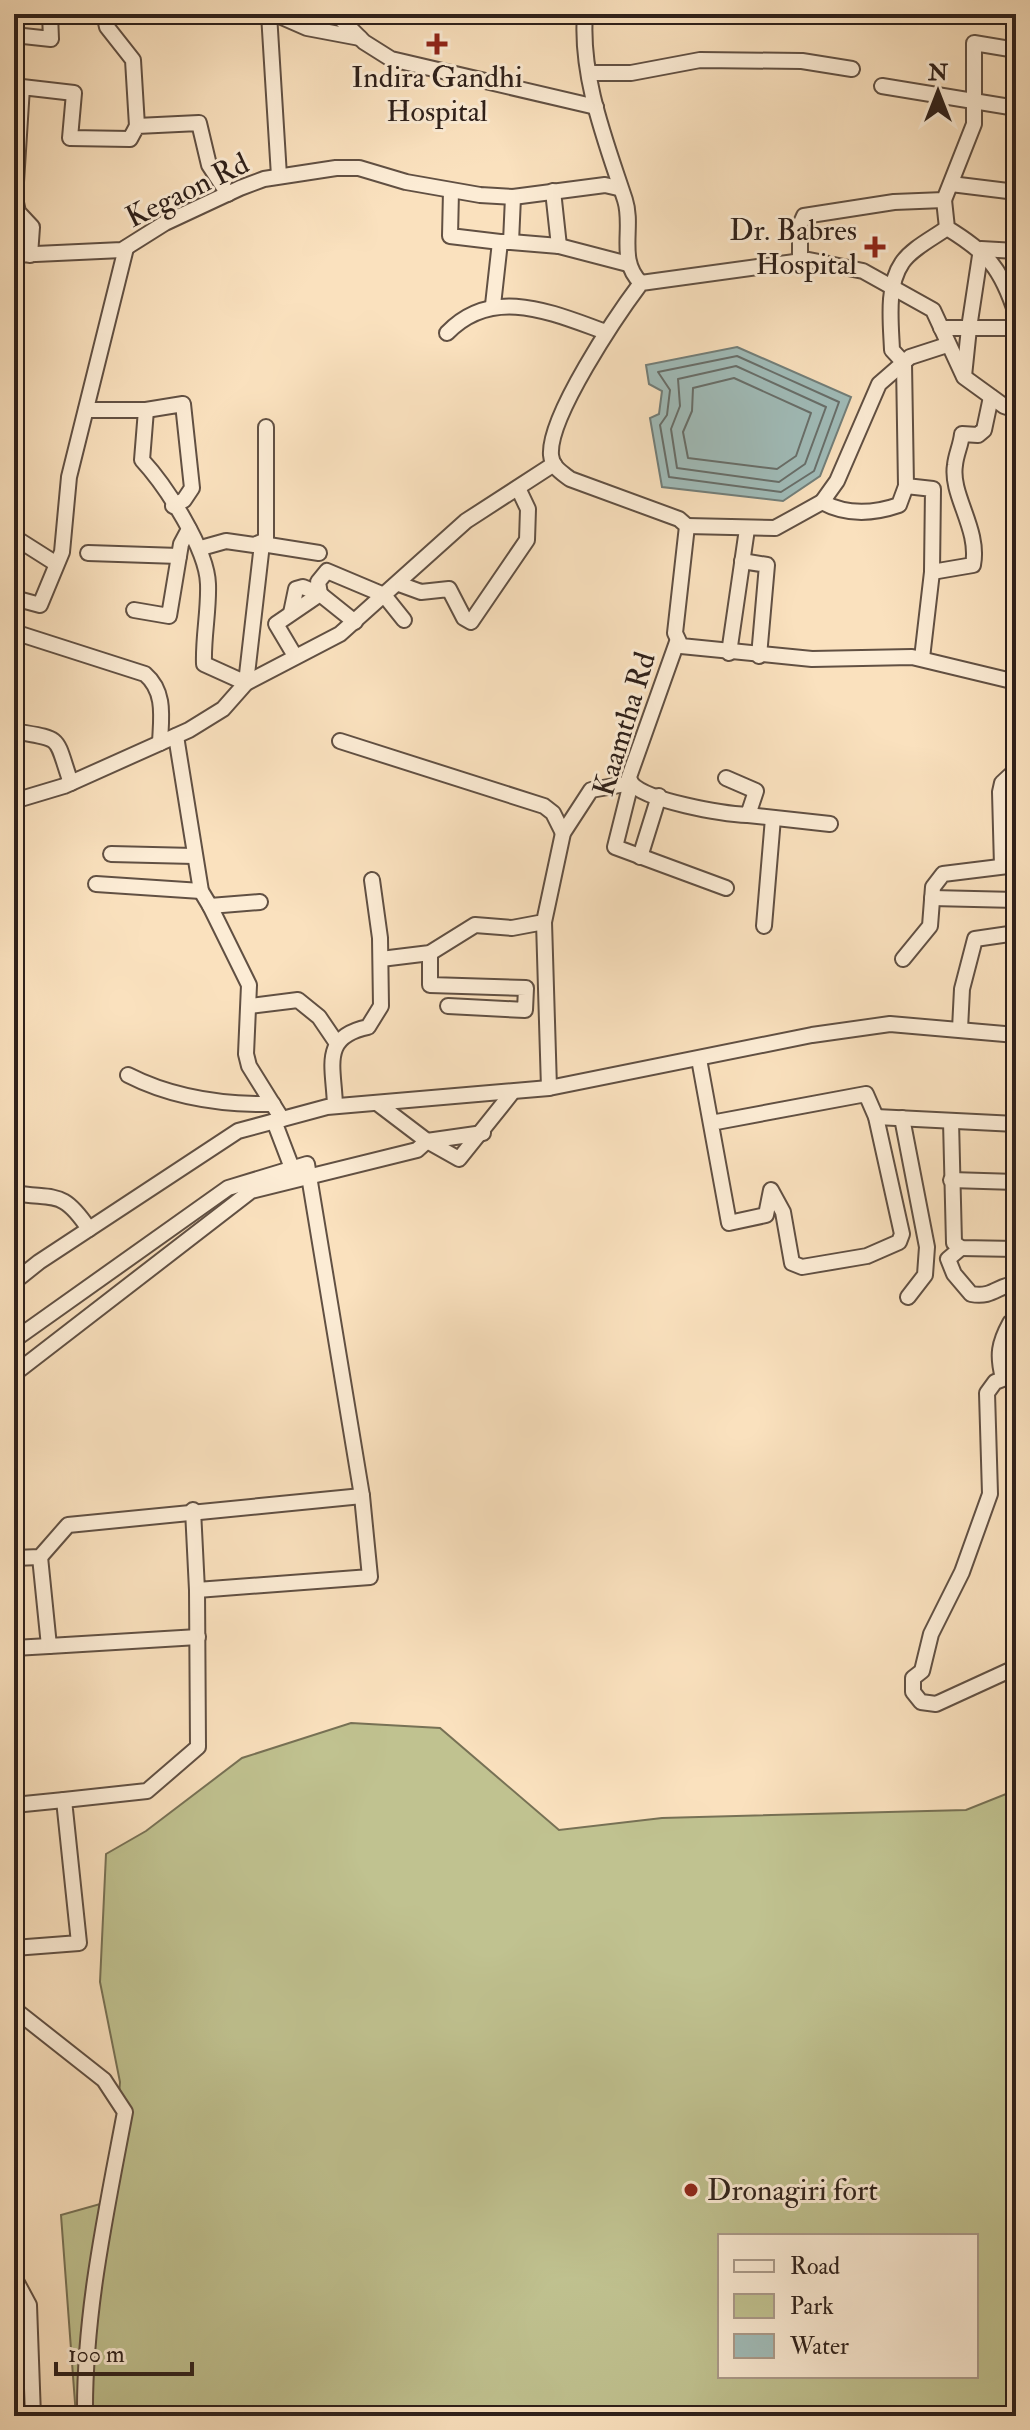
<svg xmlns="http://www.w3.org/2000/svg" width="1030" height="2430" font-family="'IM FELL Double Pica',serif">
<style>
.green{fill:#c0c290;stroke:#777155;stroke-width:2;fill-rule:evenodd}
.water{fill:#a0bcb9;stroke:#727e79;stroke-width:2}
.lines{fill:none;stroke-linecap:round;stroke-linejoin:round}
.shore{stroke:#676e6a;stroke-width:2}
.minor-casing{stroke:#615043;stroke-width:18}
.minor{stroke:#fcecd5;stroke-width:14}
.poi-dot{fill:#8f2418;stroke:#fcecd5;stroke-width:3}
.labels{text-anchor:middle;stroke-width:6;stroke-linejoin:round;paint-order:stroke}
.poi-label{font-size:30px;fill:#2e201a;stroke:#fcecd5}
.street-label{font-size:30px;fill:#2e201a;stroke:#fcecd5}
</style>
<rect width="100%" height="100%" fill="#fae1be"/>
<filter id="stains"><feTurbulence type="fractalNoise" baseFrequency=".0025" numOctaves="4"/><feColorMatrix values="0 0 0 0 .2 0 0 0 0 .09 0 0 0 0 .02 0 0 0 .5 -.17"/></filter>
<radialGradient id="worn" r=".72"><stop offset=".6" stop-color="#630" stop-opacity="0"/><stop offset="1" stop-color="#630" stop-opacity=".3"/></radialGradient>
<path class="green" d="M351 1723 440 1728 559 1830 662 1818 966 1810 1016 1790V2416H76L61 2215 111 2201 120 2082 100 1982 106 1854 146 1831 242 1758ZM720 2236H976V2376H720Z"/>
<path class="water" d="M737 347 851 397 820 476 783 501 662 487 650 418 659 414 662 391 649 384 646 365Z"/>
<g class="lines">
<g class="shore">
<path d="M737 356 839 402 814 471 781 492 669 477 660 425 667 415 670 390 658 372Z"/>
<path d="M736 366 826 407 805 464 779 482 677 468 671 429 680 406 678 379Z"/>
<path d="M734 378 811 413 796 456 777 469 688 458 683 432 692 411 693 388Z"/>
</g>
<g class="minor-casing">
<g id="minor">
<path d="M104 14 107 27 133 60 137 126"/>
<path d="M269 14 279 176"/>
<path d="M275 14 307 28 360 38"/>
<path d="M336 14 364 42 391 59 596 107"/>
<path d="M585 14C580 77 606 142 625 200 634 228 617 260 641 283"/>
<path d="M14 35 51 39 50 14"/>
<path d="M589 73H631L700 60 802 61 852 69"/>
<path d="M882 86 1016 108"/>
<path d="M951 184 1016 192"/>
<path d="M451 191 450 236 500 242"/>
<path d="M553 191 559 246"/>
<path d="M944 200 947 228C988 253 1001 268 1016 314"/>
<path d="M511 242 559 246 628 264"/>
<path d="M14 255 122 250 165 223 240 188 264 179 336 168H359L406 182 480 195 513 197 605 185 618 188"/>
<path d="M30 255 32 227 18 212 15 198 22 87 74 93 70 138 130 139 137 126 199 123 209 165 228 194"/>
<path d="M800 262V225L804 216 894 202 944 200 974 124V43L1016 50"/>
<path d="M493 305 500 242H511L513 197"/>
<path d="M941 328H969L981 249 1016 251"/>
<path d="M447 333C493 285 552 313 606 332"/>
<path d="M964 376 969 328H1016"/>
<path d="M86 410H146L142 460C166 486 207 549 208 584 209 611 203 637 204 664L246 683 262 544 319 553"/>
<path d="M146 410 183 404 192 488 184 500 173 506"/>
<path d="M1016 410 1004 406 964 377 933 310 863 271 809 260 641 283C617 315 548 417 551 455 552 467 561 472 570 479L679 519 687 526 675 633 681 646 812 659 912 657 1016 682"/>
<path d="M822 502C846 515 873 514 899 505L906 486"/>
<path d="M687 526 775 528 822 502 837 481 879 384 910 357 947 345"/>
<path d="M14 537 55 563"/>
<path d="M201 548 226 541 254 545 266 540V427"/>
<path d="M88 553 179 556"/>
<path d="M742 561 767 565 759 656"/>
<path d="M932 572 973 565C980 529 950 495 955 465 956 454 961 445 962 434L978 435 984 430 991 397"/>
<path d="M399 584 421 592 449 589 464 618 471 622 527 540 528 509 518 488"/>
<path d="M14 598 40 605 62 552 69 477 126 248"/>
<path d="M134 610 169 616 181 544 189 529"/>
<path d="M291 613 296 589 303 587 320 594 318 582 327 571 384 595 404 620"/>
<path d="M14 632 145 674C166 692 161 718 160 743"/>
<path d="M677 642 629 777 631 783 615 847 726 888"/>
<path d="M729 653 747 529"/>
<path d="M295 656 276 624 320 594 355 622"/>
<path d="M922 658 932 572 933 489 906 486 904 363 892 350C891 324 886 286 902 263 911 249 933 238 947 228"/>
<path d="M14 731C64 740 54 734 71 783"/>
<path d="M176 736 201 891 210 906 260 902"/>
<path d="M340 741 544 806 553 813 563 833"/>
<path d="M14 801 64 786 189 730 223 709 246 683 340 634 466 521 554 464"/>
<path d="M748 815 830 824"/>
<path d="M111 854 194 856"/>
<path d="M640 857 659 796"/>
<path d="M1002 866 1000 792 1002 783 1016 770"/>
<path d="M96 884 201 891"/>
<path d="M932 898 1016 900"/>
<path d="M210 906 249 985 246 1054 249 1066 282 1119"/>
<path d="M544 922 549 1088"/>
<path d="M764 926 773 818"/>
<path d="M430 953V985L526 988 525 1010 448 1006"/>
<path d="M381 959 430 953 475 925 512 928 544 922 563 833 591 790 631 783C646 801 723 814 748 815L756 791 726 778"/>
<path d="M903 959 930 926 933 887 943 874 1016 865"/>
<path d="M250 1006 298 1000 319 1017 336 1042"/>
<path d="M960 1029 962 989 975 939 1016 933"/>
<path d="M699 1059 729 1223 766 1215 771 1190 783 1212 792 1263 802 1267 867 1256 899 1242 902 1234 876 1117 866 1094 711 1123"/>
<path d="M128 1075C173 1098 222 1105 273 1104"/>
<path d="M377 1103 427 1141 459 1159 511 1094"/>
<path d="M335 1106C334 1067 320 1037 368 1027L381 1006 380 938 372 880"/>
<path d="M876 1117 1016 1124"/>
<path d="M902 1118 927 1247 925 1275 908 1297"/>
<path d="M274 1121 292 1168"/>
<path d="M951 1121 954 1243 961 1248 1016 1249"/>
<path d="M951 1180 1016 1182"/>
<path d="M14 1193C56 1200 62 1189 89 1229"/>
<path d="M961 1248 948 1259 954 1274 971 1294C994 1298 997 1285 1016 1284"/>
<path d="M14 1282 39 1262 238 1131 327 1107 549 1088 812 1035 890 1024 1016 1035"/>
<path d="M14 1340 228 1188 307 1164 362 1496 370 1577 197 1590 193 1510"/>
<path d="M14 1374 251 1191 417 1150 427 1141 483 1133"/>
<path d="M1003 1378C997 1355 999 1343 1010 1323H1016"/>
<path d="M40 1557 49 1646 198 1637"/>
<path d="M14 1558 40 1557 68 1525 362 1496"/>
<path d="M14 1648 49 1646"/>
<path d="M1008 1671 936 1704 921 1702 913 1692V1678L922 1671 931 1634 962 1572 990 1494 987 1393 995 1382 1016 1374"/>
<path d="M14 1805 64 1800"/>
<path d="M14 1948 79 1943 64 1800 147 1791 198 1747 197 1590"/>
<path d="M14 2009 104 2080 125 2112C106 2213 84 2313 85 2416"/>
<path d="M14 2265 15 2279 29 2305 33 2416"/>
</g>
</g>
<use href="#minor" class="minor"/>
</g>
<g class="poi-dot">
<path d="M433 32h8v8h8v8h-8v8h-8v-8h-8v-8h8z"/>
<path d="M871 235h8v8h8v8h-8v8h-8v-8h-8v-8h8z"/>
<circle cx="691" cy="2190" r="8"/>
</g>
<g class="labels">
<g class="poi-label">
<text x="437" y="87">Indira Gandhi<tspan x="437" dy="34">Hospital</tspan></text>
<text x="857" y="240" text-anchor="end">Dr. Babres<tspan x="857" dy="34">Hospital</tspan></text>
<text x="707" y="2200" text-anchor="start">Dronagiri fort</text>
</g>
<g class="street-label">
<text transform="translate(187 190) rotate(-26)" y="10">Kegaon Rd</text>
<text transform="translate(624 724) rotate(-73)" y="10">Kaamtha Rd</text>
</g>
</g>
<rect width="1030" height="2430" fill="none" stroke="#fae1be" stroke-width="48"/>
<rect x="16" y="16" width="998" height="2398" fill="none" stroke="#2e201a" stroke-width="4"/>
<rect x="24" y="24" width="982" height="2382" fill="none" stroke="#2e201a" stroke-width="2"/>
<rect x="718" y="2234" width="260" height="144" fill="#fcecd5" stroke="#aa9a8a" stroke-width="2"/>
<rect x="734" y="2260" width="40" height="12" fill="#fcecd5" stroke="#aa9a8a" stroke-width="2"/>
<text x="790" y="2274" font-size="24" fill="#2e201a">Road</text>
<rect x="734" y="2294" width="40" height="24" fill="#c0c290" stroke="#aa9a8a" stroke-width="2"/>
<text x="790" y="2314" font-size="24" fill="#2e201a">Park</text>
<rect x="734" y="2334" width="40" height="24" fill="#a0bcb9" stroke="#aa9a8a" stroke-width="2"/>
<text x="790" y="2354" font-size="24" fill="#2e201a">Water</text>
<g transform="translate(938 92)" stroke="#fcecd5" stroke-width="6" paint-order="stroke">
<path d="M0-6L14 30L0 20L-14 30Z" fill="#2e201a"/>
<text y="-12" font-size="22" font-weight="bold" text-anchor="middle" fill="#2e201a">N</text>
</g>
<path d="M56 2362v12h136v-12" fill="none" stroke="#2e201a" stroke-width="4"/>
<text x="68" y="2362" font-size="24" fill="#2e201a" stroke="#fcecd5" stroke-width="6" paint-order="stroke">100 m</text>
<rect width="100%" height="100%" filter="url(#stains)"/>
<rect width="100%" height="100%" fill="url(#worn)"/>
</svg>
